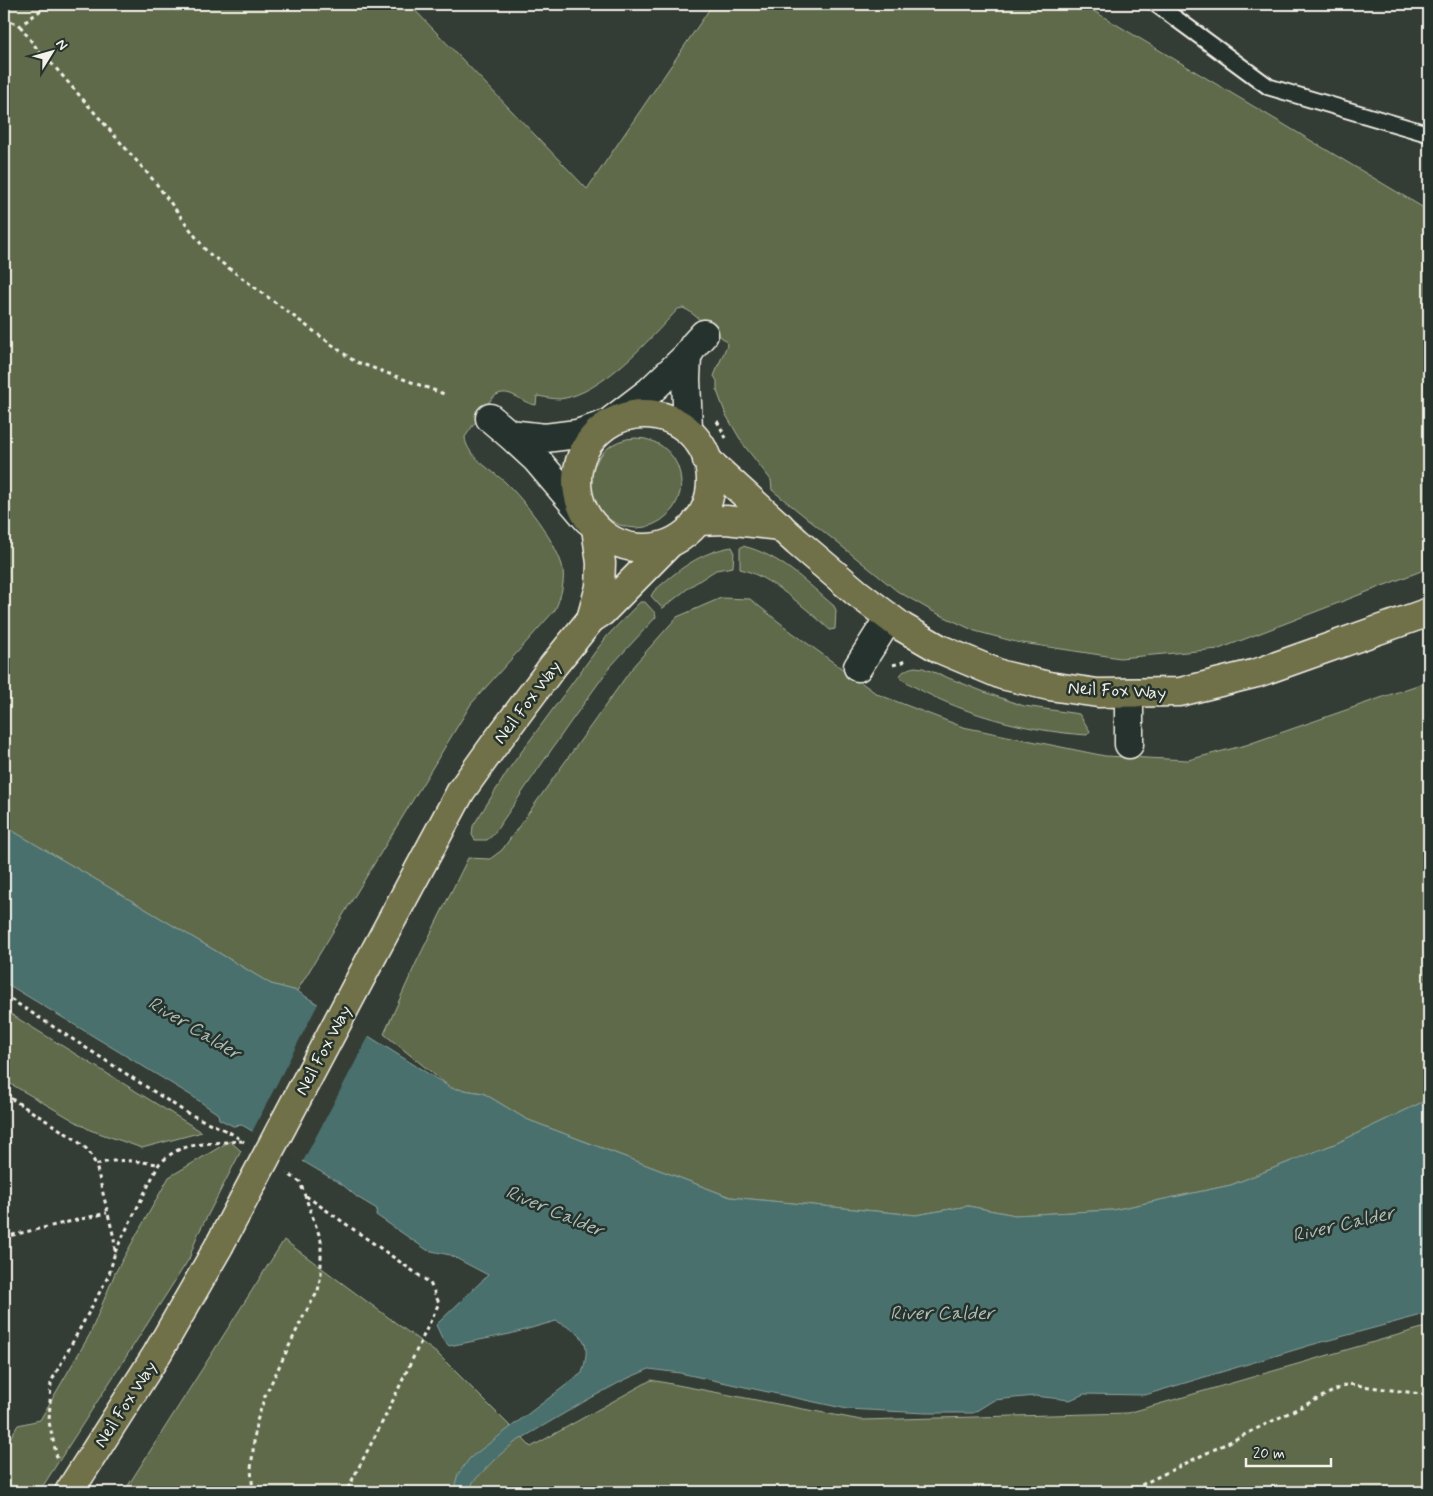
<svg xmlns="http://www.w3.org/2000/svg" width="1433" height="1496" font-family="Mynerve,sans-serif">
<style>
.green{fill:#5f6b4c;stroke:#aaae9a}
.water{fill:#4a6f6d;stroke:#8ea39e}
.pier{fill:#343d35}
.lines{fill:none;stroke-linecap:round;stroke-linejoin:round}
.lane-casing{stroke:#f4f1e8;stroke-width:19}
.street-casing{stroke:#f4f1e8;stroke-width:31}
.primary-casing{stroke:#f4f1e8;stroke-width:31}
.path{stroke:#f4f1e8;stroke-width:3;stroke-dasharray:4 4;stroke-linecap:butt}
.lane{stroke:#26332d;stroke-width:15}
.street{stroke:#26332d;stroke-width:28}
.primary{stroke:#70704a;stroke-width:28}
.primary-bridge-casing{stroke:#f4f1e8;stroke-width:31;stroke-linecap:butt}
.primary-bridge{stroke:#70704a;stroke-width:28}
.labels{text-anchor:middle;stroke-width:5;stroke-linejoin:round;paint-order:stroke}
.street-label{font-size:18px;fill:#f4f1e8;stroke:#26332d}
.water-label{font-size:19px;font-style:italic;fill:#b0bdb7;stroke:#26332d}
</style>
<rect width="100%" height="100%" fill="#343d35"/>
<filter id="ink" filterUnits="userSpaceOnUse"><feTurbulence type="fractalNoise" baseFrequency=".02" numOctaves="2"/><feDisplacementMap in="SourceGraphic" scale="10" xChannelSelector="R" yChannelSelector="G"/><feConvolveMatrix kernelMatrix="1 2 1 2 8 2 1 2 1" color-interpolation-filters="sRGB"/></filter>
<g filter="url(#ink)">
<g class="green">
<path d="M4 4H409L587 189 713 4H1082L1429 211V568L1219 649 1120 658 1016 642 975 631 932 611 897 591 772 490 771 480 743 444 726 415 717 391V381L714 376 727 345 726 341 689 311 683 308 678 309C650 339 602 394 560 399 553 399 544 397 537 396L536 405C519 403 509 384 492 398L465 437C466 456 492 470 505 482 524 500 554 539 562 565 566 579 561 597 555 610L471 704 297 991 271 984 95 879 4 826Z"/>
<circle cx="636" cy="483" r="45"/>
<path d="M743 546C780 555 806 582 834 606L836 610 835 629 830 630C808 610 768 575 740 569V548Z"/>
<path d="M732 547 734 551 733 567 716 570 691 586 663 608H662L651 596 654 591C678 570 700 552 732 547Z"/>
<path d="M721 598 750 599 793 633 877 694 963 727 1105 756 1188 760 1246 745 1429 681V1099L1337 1143 1231 1185 1113 1210 1015 1215 968 1206 916 1215 730 1197 526 1119 483 1093 451 1088 384 1034 416 963 468 858 490 859 502 850 635 664 677 617Z"/>
<path d="M640 602H645L655 613 656 617 610 667 567 727 493 835 487 840H475L472 835 473 826 511 766 595 652 608 635Z"/>
<path d="M915 667 923 668 987 693 1024 706 1079 714 1090 731 1087 735C1025 731 956 713 903 680L900 676C903 670 909 668 915 667Z"/>
<path d="M4 1010 202 1132 142 1148 90 1130 4 1080Z"/>
<path d="M230 1141 241 1151 197 1236 189 1259 39 1492H4V1448L18 1425 40 1420 90 1334 115 1273 169 1177Z"/>
<path d="M284 1240 439 1355 531 1447 651 1380 861 1420 1128 1413 1429 1326V1492H124Z"/>
</g>
<path class="water" d="M4 826 95 879 271 984 297 991 451 1088 483 1093 526 1119 730 1197 916 1215 968 1206 1015 1215 1113 1210 1231 1185 1337 1143 1429 1099V1313L1311 1345 1145 1395 1084 1394 1070 1400 1035 1396 994 1400 973 1413H926L847 1409 680 1373 649 1369 624 1380 587 1400 514 1443 495 1459 473 1482 470 1492H453L458 1474 470 1458 582 1373C592 1342 584 1334 556 1321L510 1334 449 1346 442 1338 436 1325 488 1275 450 1255 427 1250 376 1215 377 1209 357 1197 343 1185 242 1125 233 1126 219 1119 218 1114 192 1096 4 982Z"/>
<path class="pier" d="M319 1002 370 1034 301 1165 251 1134Z"/>
<g class="lines">
<g class="lane-casing">
<path id="lane" d="M1156 4 1269 87 1429 134"/>
</g>
<g class="street-casing">
<g id="street">
<path d="M687 356 694 345 704 334"/>
<path d="M490 418 509 434"/>
<path d="M588 520 536 459 509 434 545 438 577 434 607 424 650 391 687 356 686 379 688 429"/>
<path d="M858 667 889 618"/>
<path d="M1129 693V744"/>
</g>
</g>
<g class="primary-casing">
<g id="primary">
<circle cx="644" cy="481" r="67"/>
<path d="M707 460 797 542 857 593 902 627 940 649 1002 675 1049 686 1098 693 1180 692 1257 673 1429 612"/>
<path d="M697 521 726 520 780 526"/>
<path d="M591 619 600 587 601 563 596 528"/>
<path d="M374 953 461 791 494 745 553 666 591 619 602 612 669 544"/>
<path d="M69 1492 157 1354 219 1246"/>
</g>
</g>
<g class="path">
<path d="M4 18 20 26 49 4"/>
<path d="M20 26 41 54 53 65 155 182 207 252 354 361 447 395"/>
<path d="M717 421 726 438"/>
<path d="M893 665 906 661"/>
<path d="M4 995 187 1113 229 1132 244 1142"/>
<path d="M4 1094 75 1139 89 1151 96 1165"/>
<path d="M306 1196 430 1283 439 1303 386 1415 346 1492"/>
<path d="M4 1237 107 1213"/>
<path d="M115 1252 159 1164C165 1159 171 1153 178 1150 197 1142 222 1143 242 1141"/>
<path d="M57 1458 49 1422 51 1382 109 1275 115 1252 114 1238 96 1165C116 1157 138 1162 159 1164"/>
<path d="M253 1492 251 1469 256 1424 265 1396 304 1315 318 1291 321 1274V1240L300 1182 287 1173"/>
<path d="M1127 1492 1348 1384 1429 1395"/>
</g>
<use href="#lane" class="lane"/>
<use href="#street" class="street"/>
<use href="#primary" class="primary"/>
<g class="primary-bridge-casing">
<path id="primary-bridge" d="M219 1246 374 953"/>
</g>
<use href="#primary-bridge" class="primary-bridge"/>
</g>
</g>
<g class="labels">
<g class="street-label">
<text transform="translate(1117 690) rotate(3)" y="6">Neil Fox Way</text>
<text transform="translate(527 702) rotate(-53)" y="6">Neil Fox Way</text>
<text transform="translate(323 1050) rotate(-62)" y="6">Neil Fox Way</text>
<text transform="translate(125 1404) rotate(-57)" y="6">Neil Fox Way</text>
</g>
<g class="water-label">
<text transform="translate(195 1027) rotate(31)" y="7">River Calder</text>
<text transform="translate(555 1210) rotate(23)" y="7">River Calder</text>
<text transform="translate(1343 1223) rotate(-13)" y="7">River Calder</text>
<text x="942" y="1319">River Calder</text>
</g>
</g>
<rect width="1433" height="1496" fill="none" stroke="#26332d" stroke-width="20"/>
<rect x="10" y="10" width="1413" height="1476" fill="none" stroke="#f4f1e8" stroke-width="2" filter="url(#ink)"/>
<g transform="translate(52 52) rotate(53)" stroke="#26332d" stroke-width="4" paint-order="stroke">
<path d="M0-4L9 19L0 12L-9 19Z" fill="#f4f1e8"/>
<text y="-8" font-size="14" font-weight="bold" text-anchor="middle" fill="#f4f1e8">N</text>
</g>
<path d="M1246 1458v8h85v-8" fill="none" stroke="#f4f1e8" stroke-width="2.5"/>
<text x="1253" y="1458" font-size="15" fill="#f4f1e8" stroke="#26332d" stroke-width="4" paint-order="stroke">20 m</text>
</svg>
